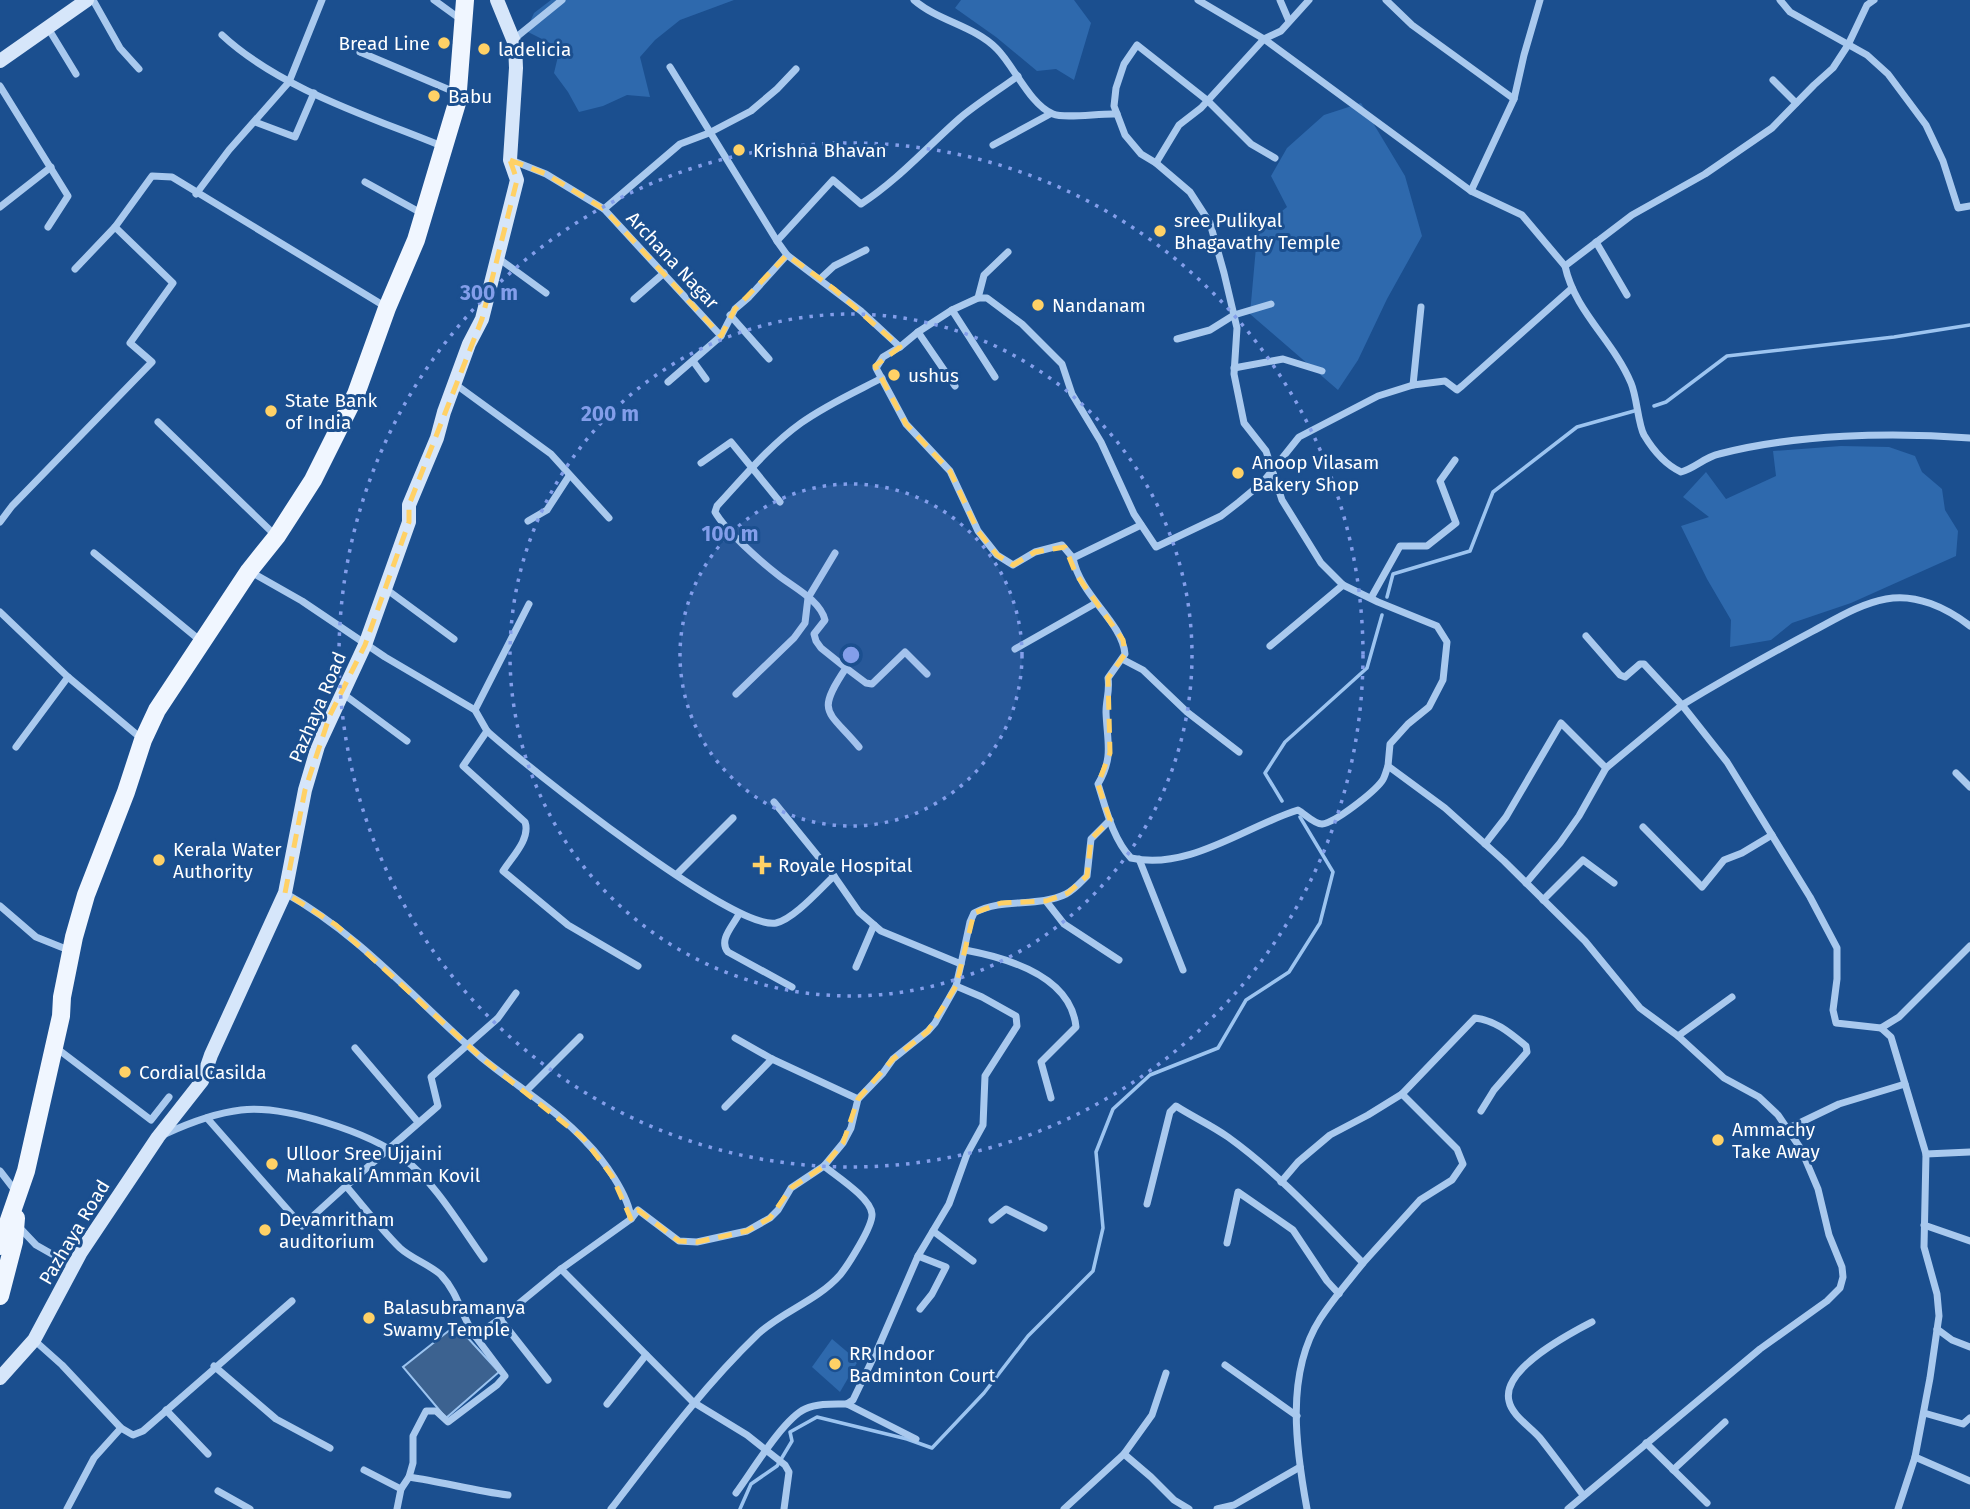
<svg xmlns="http://www.w3.org/2000/svg" width="1970" height="1509" font-family="'Fira Sans',sans-serif">
<style>
.green{fill:#2e69ad}
.water{fill:#3c6290;stroke:#9cc4f0;stroke-width:2}
.lines{fill:none;stroke-linecap:round;stroke-linejoin:round}
.stream{stroke:#9cc4f0;stroke-width:3.5}
.street{stroke:#a9c9ee;stroke-width:7}
.secondary{stroke:#d6e6fa;stroke-width:14}
.primary{stroke:#f0f6ff;stroke-width:18}
.marked{fill:none;stroke:#ffd166;stroke-width:5;stroke-dasharray:14 9;stroke-linejoin:round}
.ring{fill:none;stroke:#839eea;stroke-width:3.5;stroke-dasharray:3.5 7}
.poi-dot{fill:#ffd166;stroke:#1b4f8f;stroke-width:2.5}
.labels{text-anchor:middle;stroke-width:6;stroke-linejoin:round;paint-order:stroke}
.poi-label{font-size:19px;fill:#fff;stroke:#1b4f8f;text-anchor:start}
.street-label{font-size:19px;fill:#fff;stroke:#1b4f8f}
.centre{fill:#839eea;stroke:#1b4f8f;stroke-width:3.5}
.ring-label{font-size:21px;text-anchor:middle;font-weight:bold;fill:#839eea;stroke:#1b4f8f;stroke-width:6;stroke-linejoin:round;paint-order:stroke}
</style>
<rect width="100%" height="100%" fill="#1b4f8f"/>
<g class="green">
<path d="M551 0H734L680 20 655 40 640 57 650 97 627 95 603 106 579 112 568 92 554 73 560 48 526 31 534 13Z"/>
<path d="M961 0H1074L1091 23 1074 80 1056 69 1037 71 996 37 955 8Z"/>
<path d="M1361 103 1405 176 1422 236 1387 299 1358 360 1338 390 1250 314 1257 236 1266 224 1287 207 1271 176 1287 148 1324 115Z"/>
<path d="M1841 446 1889 447 1915 456 1922 472 1942 489 1945 510 1958 531 1956 556 1851 603 1792 623 1771 640 1730 647 1731 620 1707 579 1681 526 1709 517 1683 497 1706 472 1726 499 1776 476 1773 451Z"/>
<path d="M832 1339 858 1361 840 1392 812 1367Z"/>
</g>
<path class="water" d="M456 1325 499 1372 446 1418 403 1367Z"/>
<g class="lines">
<g class="stream">
<path d="M1654 406 1666 402 1727 356 1894 337 1970 325"/>
<path d="M1387 597 1393 574 1470 551 1493 492 1577 427 1634 411"/>
<path d="M1282 801 1265 773 1285 742 1367 668 1382 615"/>
<path d="M740 1509 751 1484 777 1466 792 1441 790 1432 817 1417 907 1439 932 1448 984 1393 1028 1336 1093 1271 1103 1228 1096 1152 1113 1109 1150 1075 1218 1048 1246 1000 1289 972 1320 923 1333 872 1300 817"/>
</g>
<g class="street">
<path d="M93 0 120 48 139 69"/>
<path d="M434 0 463 21"/>
<path d="M914 0C938 21 975 26 997 49 1014 66 1030 105 1053 114 1065 119 1100 113 1117 114"/>
<path d="M1198 0 1264 39 1471 191 1522 215 1565 266"/>
<path d="M1280 0 1289 21"/>
<path d="M1386 0 1412 25 1514 99"/>
<path d="M1780 0 1790 12 1867 55 1888 74 1926 125 1943 161 1958 208 1970 206"/>
<path d="M1874 0 1867 5 1848 45 1833 68 1814 85 1772 128 1705 174 1632 215 1565 266C1575 312 1613 340 1631 383 1637 397 1638 424 1644 435 1653 450 1666 465 1681 472 1695 468 1705 457 1719 454 1795 434 1892 432 1970 438"/>
<path d="M48 28 76 74"/>
<path d="M222 35C280 89 371 117 444 147"/>
<path d="M514 39 562 0"/>
<path d="M360 52 457 93"/>
<path d="M670 67 777 241"/>
<path d="M1773 80 1796 103"/>
<path d="M0 86 68 196 48 227"/>
<path d="M255 122 295 137 314 93"/>
<path d="M993 145 1050 114"/>
<path d="M1275 158 1251 144 1208 101 1137 45 1124 64 1116 88 1114 106 1125 135 1141 154 1156 163 1190 192 1210 223 1224 273 1237 328 1234 374 1244 423 1266 451 1282 500 1321 563 1343 585 1378 602 1437 626 1447 642 1443 680 1429 707 1408 724 1390 744 1388 766 1445 808 1504 861 1585 941 1640 1008 1678 1036 1724 1078 1759 1097 1778 1115 1801 1149 1818 1189 1829 1235 1842 1267 1843 1277 1840 1288 1827 1301 1760 1349 1568 1509"/>
<path d="M511 160 546 174 604 209 721 336 735 309 749 297 787 255 861 311 900 347 918 332 952 310 978 298H987L1022 324 1062 364 1072 394 1101 442 1134 514 1156 547 1221 516 1239 502 1263 482 1299 437 1378 396 1413 385 1445 381 1457 390 1462 386 1572 288"/>
<path d="M1156 163 1179 125 1201 108 1264 39 1281 31 1309 0"/>
<path d="M365 182 423 214"/>
<path d="M1471 191 1514 99 1524 55 1540 0"/>
<path d="M196 194 229 150 289 82 322 0"/>
<path d="M0 207 51 167"/>
<path d="M604 209 680 144 709 133 751 111 777 89 796 69"/>
<path d="M1596 242 1627 295"/>
<path d="M787 255 777 241 833 180 861 204C898 180 927 147 960 118 978 103 999 90 1018 76"/>
<path d="M498 258 546 293"/>
<path d="M75 269 115 227 152 176 172 177 386 307"/>
<path d="M820 279 834 266 866 250"/>
<path d="M978 298 984 275 1008 252"/>
<path d="M634 299 664 273"/>
<path d="M952 310 995 377"/>
<path d="M730 315 769 359"/>
<path d="M918 332 955 386"/>
<path d="M1177 339 1210 330 1234 315 1271 304"/>
<path d="M900 347 883 357 876 368 906 424 950 471 978 531 997 555 1013 565 1035 552 1062 545 1073 558"/>
<path d="M693 361 706 379"/>
<path d="M1234 368 1283 359 1322 371"/>
<path d="M668 382 721 336"/>
<path d="M455 384 551 454 609 518"/>
<path d="M1413 385 1421 307"/>
<path d="M158 422 276 536"/>
<path d="M701 463 731 442 780 502"/>
<path d="M528 521 547 510 569 476"/>
<path d="M0 522 12 506 152 362 130 343 173 283 115 227"/>
<path d="M1141 525 1073 558C1080 596 1122 621 1125 654L1108 678C1110 690 1106 700 1106 712 1107 742 1114 757 1098 784 1106 809 1113 839 1131 858 1189 871 1246 826 1298 810 1305 814 1314 824 1322 824 1335 823 1374 792 1382 781 1385 777 1386 771 1388 766"/>
<path d="M94 553 202 642"/>
<path d="M249 571 302 601 385 657 475 710 487 731C526 766 733 931 776 923 794 919 820 889 834 876L859 912 881 931 961 964 970 922 974 913C1003 897 1037 908 1066 894 1074 890 1081 882 1087 876L1091 839 1110 820"/>
<path d="M386 589 454 639"/>
<path d="M1371 598 1400 546H1427L1456 523 1440 481 1455 460"/>
<path d="M0 612 68 677 142 739"/>
<path d="M1586 636 1620 675 1625 677 1640 664H1644L1682 705C1725 679 1768 655 1813 631 1836 619 1859 604 1886 599 1916 593 1947 608 1970 626"/>
<path d="M1270 646 1343 585"/>
<path d="M1015 649 1096 603"/>
<path d="M1122 659 1143 670 1187 712 1239 752"/>
<path d="M846 668 866 683 872 684 905 652 927 674"/>
<path d="M342 693 407 741"/>
<path d="M736 694 794 638 805 623 808 598 835 553"/>
<path d="M475 710 529 604"/>
<path d="M487 731 463 766 525 822C531 839 511 858 503 871L568 925 638 966"/>
<path d="M16 747 68 677"/>
<path d="M859 747C828 710 815 714 846 668L821 648 816 641 814 634 825 620C820 600 793 587 778 575 760 561 726 531 715 512L717 506C744 477 769 446 801 423 826 405 855 392 882 378"/>
<path d="M1956 773 1970 787"/>
<path d="M774 802 834 876"/>
<path d="M1643 827 1702 887 1724 860 1742 853 1772 835"/>
<path d="M1485 844 1506 817 1561 723 1606 768"/>
<path d="M1139 859 1183 970"/>
<path d="M677 874 733 818"/>
<path d="M1526 883 1560 843 1579 816 1606 768 1682 705 1727 762 1810 897 1837 948V979L1833 1010 1836 1023 1881 1028 1891 1037 1926 1154 1924 1247 1937 1294 1939 1316 1930 1378 1915 1457 1898 1509"/>
<path d="M285 893C361 935 417 1002 482 1058 516 1086 556 1109 586 1142 603 1159 629 1195 631 1219L638 1210 679 1241 697 1242 747 1231 770 1218 778 1210 791 1188 824 1166 843 1143 851 1128 858 1099 883 1073 893 1059 928 1031 935 1023 956 986 961 964"/>
<path d="M1543 900 1583 860 1614 883"/>
<path d="M1046 901 1064 924 1119 960"/>
<path d="M0 906 36 937 71 951"/>
<path d="M739 914C733 926 718 940 728 952L792 987"/>
<path d="M965 950C1008 958 1071 976 1076 1027L1041 1062 1051 1098"/>
<path d="M856 967 874 925"/>
<path d="M1881 1028 1899 1017 1970 946"/>
<path d="M1678 1036 1732 997"/>
<path d="M735 1038 772 1059 858 1099"/>
<path d="M55 1047 151 1120 169 1097"/>
<path d="M355 1048 418 1122"/>
<path d="M526 1091 580 1037"/>
<path d="M725 1107 772 1059"/>
<path d="M207 1118 302 1226 346 1186C364 1207 381 1229 400 1248 412 1259 429 1264 441 1275 459 1294 461 1316 475 1336L500 1319 561 1269 631 1219"/>
<path d="M1789 1128 1839 1104 1905 1084"/>
<path d="M165 1134C189 1123 215 1113 241 1110 285 1105 369 1132 404 1159 435 1182 461 1227 484 1259"/>
<path d="M1926 1154 1970 1152"/>
<path d="M0 1171 17 1193"/>
<path d="M1281 1182 1298 1162 1330 1135 1368 1115 1402 1094"/>
<path d="M346 1186 438 1106 431 1077 498 1018 516 993"/>
<path d="M1147 1204 1170 1112 1176 1106C1193 1117 1211 1125 1228 1137 1278 1173 1320 1219 1363 1263 1348 1282 1332 1300 1320 1319 1285 1374 1296 1449 1307 1509"/>
<path d="M992 1220 1006 1209 1044 1228"/>
<path d="M1924 1225 1970 1241"/>
<path d="M19 1227 36 1245 73 1266"/>
<path d="M933 1231 973 1261"/>
<path d="M1227 1243 1238 1192 1293 1230 1327 1281 1339 1294"/>
<path d="M918 1256 946 1267 932 1294 920 1309"/>
<path d="M1363 1263 1420 1200 1452 1180 1463 1164 1457 1149 1402 1094 1475 1018C1495 1020 1510 1033 1526 1046L1527 1052 1494 1090 1481 1111"/>
<path d="M561 1269 693 1402 747 1435 785 1465 789 1472 784 1509"/>
<path d="M500 1319 548 1380"/>
<path d="M1937 1329 1952 1340 1970 1347"/>
<path d="M34 1340 62 1365 121 1428 133 1435 143 1431 292 1301"/>
<path d="M1225 1365 1297 1416"/>
<path d="M214 1366 276 1419 330 1448"/>
<path d="M607 1404 646 1355"/>
<path d="M847 1404 916 1439"/>
<path d="M166 1410 208 1454"/>
<path d="M1924 1413 1963 1424 1970 1418"/>
<path d="M1646 1443 1707 1503"/>
<path d="M1124 1454 1152 1415 1166 1373"/>
<path d="M1915 1457 1970 1481"/>
<path d="M364 1470 401 1489"/>
<path d="M1673 1470 1725 1422"/>
<path d="M409 1477C443 1482 475 1491 508 1495"/>
<path d="M218 1491 250 1509"/>
<path d="M736 1493C751 1473 783 1419 805 1409 818 1403 833 1404 847 1404L853 1400 879 1346 918 1256 949 1204 967 1154 983 1125 985 1076 1017 1026 1016 1016 982 997 956 986"/>
<path d="M1583 1495C1569 1476 1555 1457 1540 1438 1531 1427 1512 1416 1509 1401 1501 1369 1569 1334 1592 1322"/>
<path d="M67 1509 94 1458 121 1428"/>
<path d="M397 1509 401 1489 409 1477 413 1463V1436L426 1411H436L448 1422 497 1385 505 1376 475 1336"/>
<path d="M611 1509C658 1448 703 1387 758 1334 783 1311 817 1301 840 1275 848 1265 873 1226 872 1214 871 1198 836 1176 824 1166"/>
<path d="M1064 1509 1124 1454 1151 1477 1174 1500 1189 1509"/>
<path d="M1217 1509 1234 1505 1300 1467"/>
</g>
<g class="secondary">
<path d="M0 61 87 0"/>
<path d="M0 1378 34 1340 81 1252 158 1137 202 1081 211 1055 285 893 305 790 318 746 365 645 409 522V505L437 438 444 412 469 344 482 319 517 180 510 160 516 68 515 44 497 0"/>
</g>
<g class="primary">
<path d="M0 1246 26 1171 61 1016 62 997 74 937 86 895 126 792 143 740 157 710 249 571 277 536 313 480 356 394 387 308 416 240 457 103 465 0"/>
<path d="M0 1296 14 1242 16 1218"/>
</g>
</g>
<path class="marked" d="M510 160 546 174 604 209 721 336 735 309 787 255 834 289 900 347 875 366 906 424 950 471 978 531 997 555 1013 565 1035 552 1065 547 1076 574 1123 640 1125 654 1108 678 1110 753 1098 784 1110 820 1091 839 1087 876 1068 893 1046 901 1001 903 974 913 956 986 928 1031 893 1059 858 1099 843 1143 824 1166 791 1188 770 1218 747 1231 697 1242 679 1241 638 1210 631 1219 612 1176 584 1139 483 1059 336 925 285 893 305 790 330 715 365 645 409 522V505L482 319 517 180Z"/>
<circle cx="851" cy="655" r="171" fill="#839eea" fill-opacity=".12"/>
<g class="ring">
<circle cx="851" cy="655" r="171"/>
<circle cx="851" cy="655" r="341"/>
<circle cx="851" cy="655" r="512"/>
</g>
<g class="poi-dot">
<circle cx="444" cy="43" r="7"/>
<circle cx="484" cy="49" r="7"/>
<circle cx="434" cy="96" r="7"/>
<circle cx="739" cy="150" r="7"/>
<circle cx="1160" cy="231" r="7"/>
<circle cx="1038" cy="305" r="7"/>
<circle cx="894" cy="375" r="7"/>
<circle cx="271" cy="411" r="7"/>
<circle cx="1238" cy="473" r="7"/>
<circle cx="159" cy="860" r="7"/>
<path d="M758.5 854.5h7v7h7v7h-7v7h-7v-7h-7v-7h7z"/>
<circle cx="125" cy="1072" r="7"/>
<circle cx="1718" cy="1140" r="7"/>
<circle cx="272" cy="1164" r="7"/>
<circle cx="265" cy="1230" r="7"/>
<circle cx="369" cy="1318" r="7"/>
<circle cx="835" cy="1364" r="7"/>
</g>
<g class="labels">
<g class="poi-label">
<text x="430" y="50" text-anchor="end">Bread Line</text>
<text x="498" y="56">ladelicia</text>
<text x="448" y="103">Babu</text>
<text x="753" y="157">Krishna Bhavan</text>
<text x="1174" y="227">sree Pulikyal<tspan x="1174" dy="22">Bhagavathy Temple</tspan></text>
<text x="1052" y="312">Nandanam</text>
<text x="908" y="382">ushus</text>
<text x="285" y="407">State Bank<tspan x="285" dy="22">of India</tspan></text>
<text x="1252" y="469">Anoop Vilasam<tspan x="1252" dy="22">Bakery Shop</tspan></text>
<text x="173" y="856">Kerala Water<tspan x="173" dy="22">Authority</tspan></text>
<text x="778" y="872">Royale Hospital</text>
<text x="139" y="1079">Cordial Casilda</text>
<text x="1732" y="1136">Ammachy<tspan x="1732" dy="22">Take Away</tspan></text>
<text x="286" y="1160">Ulloor Sree Ujjaini<tspan x="286" dy="22">Mahakali Amman Kovil</tspan></text>
<text x="279" y="1226">Devamritham<tspan x="279" dy="22">auditorium</tspan></text>
<text x="383" y="1314">Balasubramanya<tspan x="383" dy="22">Swamy Temple</tspan></text>
<text x="849" y="1360">RR Indoor<tspan x="849" dy="22">Badminton Court</tspan></text>
</g>
<g class="street-label">
<text transform="translate(673 260) rotate(47)" y="7">Archana Nagar</text>
<text transform="translate(317 707) rotate(-67)" y="7">Pazhaya Road</text>
<text transform="translate(74 1232) rotate(-59)" y="7">Pazhaya Road</text>
</g>
</g>
<circle cx="851" cy="655" r="10" class="centre"/>
<g class="ring-label">
<text x="489" y="300">300 m</text>
<text x="610" y="421">200 m</text>
<text x="730" y="541">100 m</text>
</g>
</svg>
